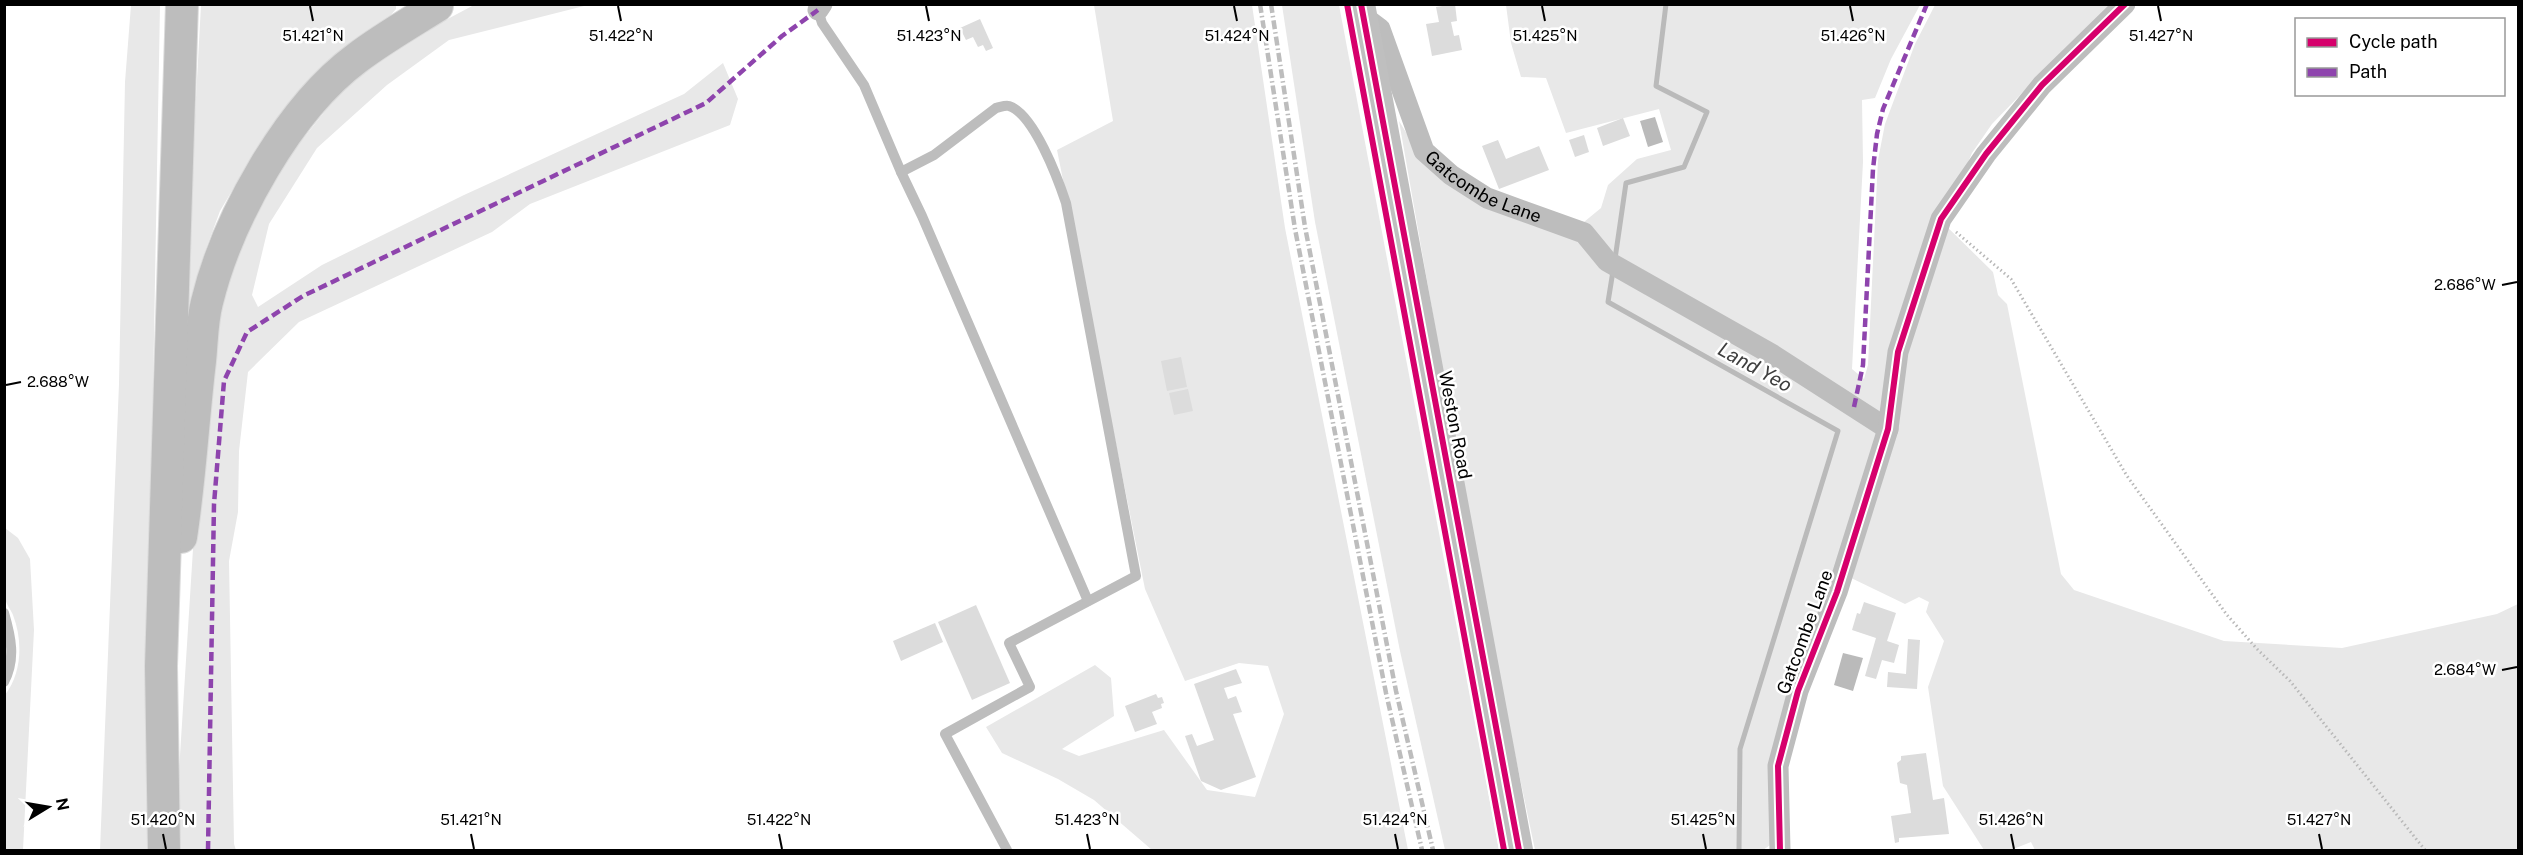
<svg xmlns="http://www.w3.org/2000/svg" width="2523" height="855" font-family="'Public Sans',sans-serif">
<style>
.green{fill:#e8e8e8}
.water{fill:#bababa}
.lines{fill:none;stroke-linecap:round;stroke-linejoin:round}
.stream{stroke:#bababa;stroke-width:5}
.building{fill:#dcdcdc}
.primary-casing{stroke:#dbdbdb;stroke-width:34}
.path{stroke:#b8b8b8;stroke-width:3;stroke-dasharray:1.5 3;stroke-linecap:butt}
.lane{stroke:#bdbdbd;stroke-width:10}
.street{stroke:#bdbdbd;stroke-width:21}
.secondary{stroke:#bfbfbf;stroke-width:28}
.primary{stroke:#bdbdbd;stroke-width:32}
.rail{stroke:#bdbdbd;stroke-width:4.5;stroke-dasharray:9 3 1.5 3;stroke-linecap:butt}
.quiet{stroke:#8e44ad;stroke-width:4.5;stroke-dasharray:9 4.5;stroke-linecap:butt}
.cycleway-casing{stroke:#fff;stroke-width:10}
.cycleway{stroke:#d6006c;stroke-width:6}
.ticks{fill:none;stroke:#000;stroke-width:2}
.labels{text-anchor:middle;stroke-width:5;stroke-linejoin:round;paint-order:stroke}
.street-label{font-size:18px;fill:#000;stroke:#fff}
.water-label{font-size:20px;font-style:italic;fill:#3e3e3e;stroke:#fff}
.ticks-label{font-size:15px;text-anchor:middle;fill:#000;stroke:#fff;stroke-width:5;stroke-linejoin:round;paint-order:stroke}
</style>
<rect width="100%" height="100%" fill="#fff"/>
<g class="green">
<path d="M131 5H160L152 446 151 850H100L119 384 125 82Z"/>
<path d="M201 5H396V9L372 37 320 76 262 140 220 211 203 257 184 321Z"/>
<path d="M474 5H588L449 40 387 85 317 148 269 224 252 295 258 307 322 265 464 195 684 94 723 63 738 99 730 125 530 204 492 232 299 322 248 372 239 451 238 512 229 561 234 844 236 850H177L176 819 200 438 223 286 268 183 341 91 408 40Z"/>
<path d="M1094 5H1252L1285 228 1408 850H1152L1094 800 1058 779 1002 753 986 727 1095 665 1111 678 1114 716 1062 749 1079 756 1164 730 1207 790 1255 797 1284 714 1268 666 1239 663 1185 681 1145 589 1057 150 1113 121Z"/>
<path d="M1282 5H1339L1499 850H1445L1400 651 1315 222Z"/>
<path d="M1506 5H1920L1891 59 1875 98 1862 100 1863 162 1852 369 1864 379 1868 365 1878 160 1885 124 1915 44 1935 5H2113L2064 50 1992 124 1972 153 1959 183 1937 217 1993 272 1998 295 2007 304 2061 574 2074 590 2224 641 2342 648 2497 614 2518 604V850H2035L2031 842 2011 850H1984L1943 786 1928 687 1944 641 1926 612 1929 602 1919 597 1905 604 1847 576 1793 730 1773 843 1763 850H1535L1485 611 1399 121 1420 155 1454 186 1584 222 1601 208 1608 185 1637 159 1671 150 1659 109 1566 133 1546 78 1521 77 1511 43Z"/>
<path d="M5 528 18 538 30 559 34 630 23 850H5V695C22 673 23 641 13 615 11 610 6 604 5 598 1 584 4 545 5 528Z"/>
</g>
<g class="water">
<path d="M1655 117 1663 142 1648 147 1640 121Z"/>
<path d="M1843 653 1863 658 1853 691 1834 685Z"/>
</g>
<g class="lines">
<g class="stream">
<path d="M1615 259 1626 183 1684 167 1707 112 1656 86 1666 4"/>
<path d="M1613 271 1608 302 1838 431 1740 749 1739 850"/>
</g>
</g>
<g class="building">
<path d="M1455 4 1457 21 1451 22 1454 36 1459 35 1462 50 1432 56 1426 24 1439 22 1436 7Z"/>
<path d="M980 19 993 48 986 51 983 45 978 47 973 37 966 40 960 28Z"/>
<path d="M1623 118 1630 136 1603 146 1597 128Z"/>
<path d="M1584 135 1589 152 1575 157 1569 140Z"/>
<path d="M1498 140 1506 159 1539 146 1549 170 1499 189 1482 146Z"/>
<path d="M1181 357 1187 387 1167 391 1161 361Z"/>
<path d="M1188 389 1193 411 1174 415 1169 393Z"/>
<path d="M1864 602 1896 613 1887 641 1899 645 1894 663 1882 660 1876 679 1865 676 1876 638 1852 630 1857 613 1860 614Z"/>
<path d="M976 605 1010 683 972 700 938 622Z"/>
<path d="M935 623 943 642 901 661 893 641Z"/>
<path d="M1908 639 1920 640 1917 689 1887 687 1888 672 1906 674Z"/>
<path d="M1236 669 1242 683 1224 688 1228 699 1236 696 1242 712 1233 714 1256 777 1221 790 1201 781 1185 736 1192 734 1197 746 1214 740 1194 684Z"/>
<path d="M1156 694 1158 698 1162 697 1164 703 1161 704 1162 708 1152 712 1157 724 1135 732 1125 706Z"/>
<path d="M1926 753 1933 800 1944 798 1949 834 1899 838V842L1895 843 1891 816 1911 813 1907 785 1900 783 1897 763 1901 760V756Z"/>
</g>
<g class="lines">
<g class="primary-casing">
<g id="primary">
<path d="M181 537C190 479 193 420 200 361 202 342 202 321 207 302 227 220 288 109 357 58 382 39 410 23 437 6"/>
<path d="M164 850 161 666 182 4"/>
</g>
</g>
<path class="path" d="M1956 232 2011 279 2127 476 2227 615 2257 649 2290 681 2425 850"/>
<g class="lane">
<path d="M818 10 822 23 864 85 901 172 934 155 996 108C1001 107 1005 105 1009 106 1034 114 1058 179 1066 203L1136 576 1009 643 1030 687 945 734 1007 850"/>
<path d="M901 172 922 216 1088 601"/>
<path d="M4 613C11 637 16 659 4 682"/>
</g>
<g class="street">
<path d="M818 10 822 4"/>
<path id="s1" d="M1364 17 1380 29 1424 151 1451 175 1487 198 1584 233 1607 261 1773 355 1888 429"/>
<path d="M1780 850 1778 766 1798 691 1837 592 1888 429 1898 352 1941 219 1986 154 2042 85 2125 4"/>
</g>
<path class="secondary" d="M1361 4 1519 850"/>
<use href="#primary" class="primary"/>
<g class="rail">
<path d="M1260 4 1295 229 1386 693 1422 850"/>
<path d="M1271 4 1305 227 1396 691 1433 850"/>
</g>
<g class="quiet">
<path d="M1854 407 1863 365 1873 169 1877 134 1883 109 1927 4"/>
<path d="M208 850 214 504 224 381 247 332 303 296 706 103 782 36 818 10"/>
</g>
<g class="cycleway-casing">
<g id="cycleway">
<path d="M1347 4 1504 850"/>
<path d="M1361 4 1519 850"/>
<path d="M1780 850 1778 766 1798 691 1837 592 1888 429 1898 352 1941 219 1986 154 2042 85 2125 4"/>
</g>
</g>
<use href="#cycleway" class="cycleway"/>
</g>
<path class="ticks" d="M310 6 313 21M618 6 621 21M926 6 929 21M1234 6 1237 21M1542 6 1545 21M1850 6 1853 21M2158 6 2161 21M2502 285 2517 282M6 385 21 382M2502 670 2517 667M163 834 166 849M471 834 474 849M779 834 782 849M1087 834 1090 849M1395 834 1398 849M1703 834 1706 849M2011 834 2014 849M2319 834 2322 849"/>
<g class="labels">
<g class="street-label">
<text dy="6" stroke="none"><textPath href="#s1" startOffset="220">Gatcombe Lane</textPath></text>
<text transform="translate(1455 425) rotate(79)" y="6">Weston Road</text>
<text transform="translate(1805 632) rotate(-70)" y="6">Gatcombe Lane</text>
</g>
<g class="water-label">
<text transform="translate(1755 367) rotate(29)" y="7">Land Yeo</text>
</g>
</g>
<g class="ticks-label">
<text x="313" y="41">51.421°N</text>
<text x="621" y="41">51.422°N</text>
<text x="929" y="41">51.423°N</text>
<text x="1237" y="41">51.424°N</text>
<text x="1545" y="41">51.425°N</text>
<text x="1853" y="41">51.426°N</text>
<text x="2161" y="41">51.427°N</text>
<text x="2465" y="290">2.686°W</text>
<text x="58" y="387">2.688°W</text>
<text x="2465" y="675">2.684°W</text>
<text x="163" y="825">51.420°N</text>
<text x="471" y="825">51.421°N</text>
<text x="779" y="825">51.422°N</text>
<text x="1087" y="825">51.423°N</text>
<text x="1395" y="825">51.424°N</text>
<text x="1703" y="825">51.425°N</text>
<text x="2011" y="825">51.426°N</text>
<text x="2319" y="825">51.427°N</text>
</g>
<rect width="2523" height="855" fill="none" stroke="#000000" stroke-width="12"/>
<rect x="2295" y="18" width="210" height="78" fill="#ffffff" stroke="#999999" stroke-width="1.5"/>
<rect x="2307" y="38" width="30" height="9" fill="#d6006c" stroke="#999999" stroke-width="1.5"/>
<text x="2349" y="48" font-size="18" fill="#000000">Cycle path</text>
<rect x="2307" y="68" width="30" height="9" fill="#8e44ad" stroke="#999999" stroke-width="1.5"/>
<text x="2349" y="78" font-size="18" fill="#000000">Path</text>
<g transform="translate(48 807) rotate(79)" stroke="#ffffff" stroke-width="4.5" paint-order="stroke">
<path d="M0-4.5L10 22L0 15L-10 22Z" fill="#000000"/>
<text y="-9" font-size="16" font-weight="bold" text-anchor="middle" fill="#000000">N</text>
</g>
</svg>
